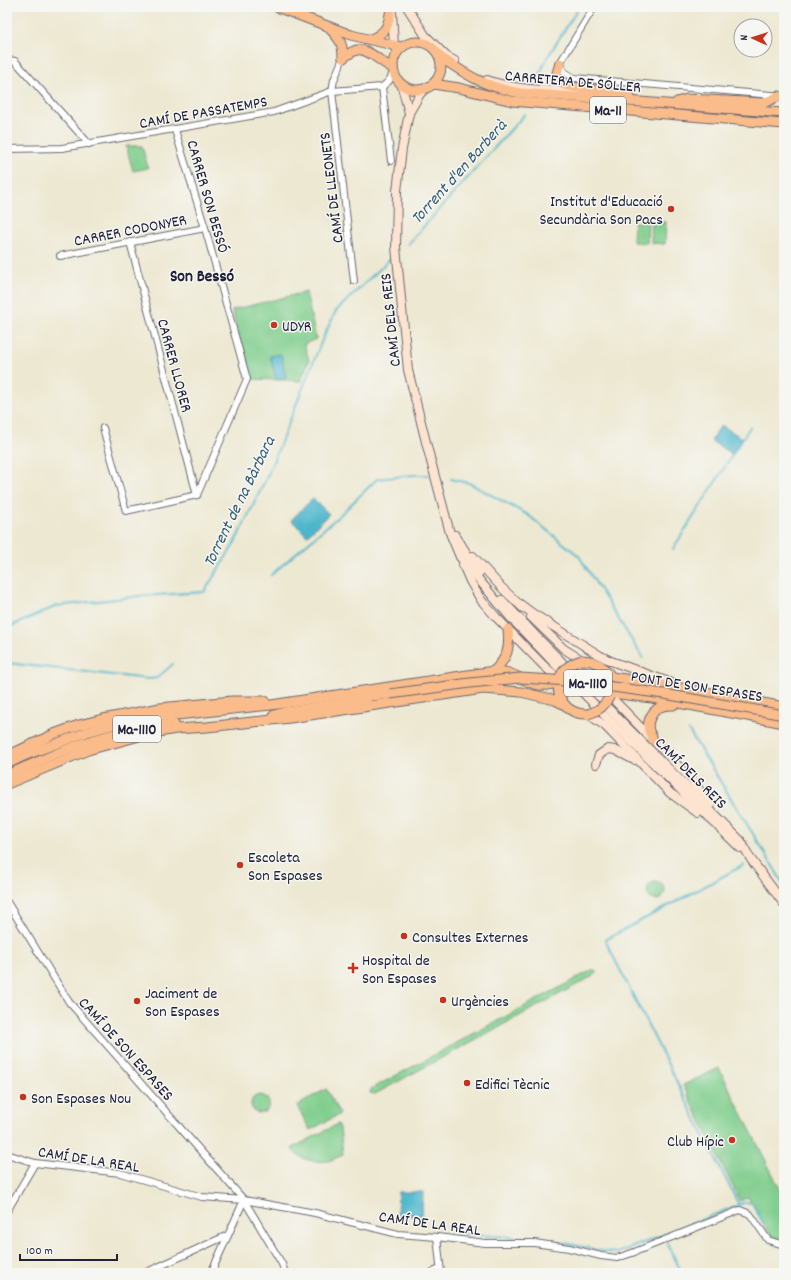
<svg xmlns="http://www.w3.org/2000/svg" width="791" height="1280" font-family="Dekko,sans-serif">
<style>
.green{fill:#80ce8d;stroke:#517864}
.water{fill:#4eb6cc;stroke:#386c84}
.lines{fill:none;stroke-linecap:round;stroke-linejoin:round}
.stream{stroke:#4eb6cc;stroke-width:2}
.street-casing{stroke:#696770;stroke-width:8}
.secondary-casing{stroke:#696770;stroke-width:10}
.primary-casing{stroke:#696770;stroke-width:11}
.street{stroke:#fff;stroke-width:6}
.secondary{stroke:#fde4d1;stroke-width:8}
.primary{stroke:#fabc8b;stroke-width:9}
.primary-bridge-casing{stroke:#696770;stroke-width:11;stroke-linecap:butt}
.primary-bridge{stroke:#fabc8b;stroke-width:9}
.poi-dot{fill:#c8321e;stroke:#f6f6f2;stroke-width:1.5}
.labels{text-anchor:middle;stroke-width:3;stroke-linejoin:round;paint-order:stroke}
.shield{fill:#f6f6f2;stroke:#626272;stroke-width:1}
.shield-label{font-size:15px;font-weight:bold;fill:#22223b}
.street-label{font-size:16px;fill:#22223b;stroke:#f6f6f2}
.poi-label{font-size:16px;fill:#22223b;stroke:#f6f6f2;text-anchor:start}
.water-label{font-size:17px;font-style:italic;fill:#345d75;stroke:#f6f6f2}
.neighbourhood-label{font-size:17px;font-weight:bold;fill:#22223b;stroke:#f6f6f2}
</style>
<rect width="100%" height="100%" fill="#f6f6f2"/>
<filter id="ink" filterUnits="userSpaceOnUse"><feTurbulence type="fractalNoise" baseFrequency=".025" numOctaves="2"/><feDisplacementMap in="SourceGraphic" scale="8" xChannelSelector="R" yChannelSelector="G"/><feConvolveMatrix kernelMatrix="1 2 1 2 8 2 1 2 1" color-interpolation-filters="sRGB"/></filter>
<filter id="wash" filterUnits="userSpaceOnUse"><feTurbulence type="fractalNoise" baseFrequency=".012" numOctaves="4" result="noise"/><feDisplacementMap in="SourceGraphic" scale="16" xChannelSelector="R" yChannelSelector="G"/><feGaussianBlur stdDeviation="0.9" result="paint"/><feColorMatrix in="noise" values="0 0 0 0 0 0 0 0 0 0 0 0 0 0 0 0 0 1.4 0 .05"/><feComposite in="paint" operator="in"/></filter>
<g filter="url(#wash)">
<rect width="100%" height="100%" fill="#ede8d1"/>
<g class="green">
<path d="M126 146H142L148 168 133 171Z"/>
<path d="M634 222 648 223 647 243 633 242Z"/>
<path d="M652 222H666L665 244 651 243Z"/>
<path d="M306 292 316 339 304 344 309 360 301 381 250 379 232 310Z"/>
<circle cx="656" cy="891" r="9"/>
<path d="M592 970H595L597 972 595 975 375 1094 370 1093 371 1089Z"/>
<path d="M719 1068 784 1197V1241L771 1236 748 1197 740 1201 683 1085Z"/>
<path d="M326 1089 340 1114 310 1130 297 1106Z"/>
<circle cx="260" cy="1104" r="9"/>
<path d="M338 1124 340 1128 343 1155C338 1157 333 1160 328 1161 316 1163 298 1160 292 1149L294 1147Z"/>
</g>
<g class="water">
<path d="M281 354 286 377 276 379 270 356Z"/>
<path d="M721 425 742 438 732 454 711 441Z"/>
<path d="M313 498 329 514 307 536 291 520Z"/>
<path d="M398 1192H423L422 1216 397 1215Z"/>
</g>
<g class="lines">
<g class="stream">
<path d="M535 85 547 58 579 7"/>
<path d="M408 244 525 114"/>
<path d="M451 479 469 483 528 515 579 556 643 658"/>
<path d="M673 549 750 427"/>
<path d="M271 575 340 515 377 479 414 475H428"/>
<path d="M7 628 57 606 140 596 204 592 233 546 267 477 323 338 336 311 390 259"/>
<path d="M7 663 148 679 157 678 173 664"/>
<path d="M689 731 768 858 784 885"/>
<path d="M739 1205 605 940 744 865"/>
<path d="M458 1234 512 1237 560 1242 606 1252 617 1253 664 1235 746 1202 752 1203 763 1223"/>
<path d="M667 1243 681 1271"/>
</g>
</g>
</g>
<g filter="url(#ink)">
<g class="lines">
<g class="street-casing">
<g id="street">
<path d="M594 7 560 63 564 72 574 78 784 96"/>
<path d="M343 58 334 80 332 91 354 281"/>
<path d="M7 60 15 61 89 144"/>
<path d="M382 87 391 161"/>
<path d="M7 149 62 148 274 112 332 91 382 87 389 81 393 73"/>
<path d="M130 242 197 495"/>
<path d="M60 256 205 228"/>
<path d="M103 428 126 511 197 495 247 379 205 228 175 130"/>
<path d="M7 902 69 1002 244 1200 282 1264 285 1273"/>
<path d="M7 1154 35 1163 120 1173 202 1197 244 1200 315 1213 398 1234 437 1237 485 1243H534L569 1248 601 1256 617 1258 632 1253 740 1210 750 1214 768 1240 784 1245"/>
<path d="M7 1211 35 1163"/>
<path d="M437 1237 441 1273"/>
<path d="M145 1273 228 1235"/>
<path d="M211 1273 244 1200"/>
<path d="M431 1273 440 1269"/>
</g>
</g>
<g class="secondary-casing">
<g id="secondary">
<path d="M407 7 425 35 446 56 455 61"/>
<path d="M392 12 394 46 397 52"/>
<path d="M487 80C518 91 554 90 586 93"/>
<path d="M402 87 409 113"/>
<path d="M426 88 420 94 409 113 402 149 397 191 396 247 408 370 428 450 450 533 460 557 510 617 558 667"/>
<path d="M455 535 479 573"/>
<path d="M473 556 501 587 523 608"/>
<path d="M463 565 470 581 481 600 496 617 543 665 559 679"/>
<path d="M502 600 535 635 562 662"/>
<path d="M520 604 532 613 599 655 611 661 677 685"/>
<path d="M531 617 564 649 582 660"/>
<path d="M572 671 601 698"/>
<path d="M570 680 595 705"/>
<path d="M610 696 691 779 711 805"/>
<path d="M609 709 741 841 750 858 784 904"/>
<path d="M588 714 605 726 670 793 698 813"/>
<path d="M604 715 740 848"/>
<path d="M596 764 599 755 608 749 615 750 634 760"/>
</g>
</g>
<g class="primary-casing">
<g id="primary">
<path d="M277 7 351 35 401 47"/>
<path d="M330 29C340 39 343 44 343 58"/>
<path d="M369 40C387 33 389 25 391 7"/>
<circle cx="417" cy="66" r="24"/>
<path d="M439 56C468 76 485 87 521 93L784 113"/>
<path d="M343 58C347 55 352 51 357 50 369 48 382 64 393 68"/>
<path d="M560 63 557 73 564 85 578 88 614 92 630 97"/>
<path d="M433 84 459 88 512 101 784 124"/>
<path d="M677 102 687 99 764 103 779 96"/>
<path d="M582 660 591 661 600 665 612 677 706 692 784 707"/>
<path d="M494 671C508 657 510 648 508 629"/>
<path d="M559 679C555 698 567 715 588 714"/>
<path d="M611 693 652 698 784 723"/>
<path d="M361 697 390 694"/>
<path d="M274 715 285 712 367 699"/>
<path d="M653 740C652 736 650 734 649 731 646 721 653 709 663 706 666 705 670 705 673 705"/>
<path d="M7 756 54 734 79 725 103 719 160 708 232 701H265"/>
<path d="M7 764 26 755 87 732 130 720 271 705 494 671C513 670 522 682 539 685 545 686 552 684 558 683"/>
<path d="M7 775C35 763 64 749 93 740 119 732 147 726 174 724"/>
<path d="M7 784 88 750 147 734 176 729 207 727 290 718 483 689 521 692 555 700 563 704"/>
</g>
</g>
<use href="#street" class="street"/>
<use href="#secondary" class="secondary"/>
<use href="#primary" class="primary"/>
<g class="primary-bridge-casing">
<g id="primary-bridge">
<path d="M559 679C563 668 571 663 582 660"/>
<path d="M390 694 470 683 520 678 569 681 664 694 784 715"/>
<path d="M588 714C599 711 604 706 610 696"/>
</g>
</g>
<use href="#primary-bridge" class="primary-bridge"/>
</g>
</g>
<g class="poi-dot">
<circle cx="671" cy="209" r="4"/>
<circle cx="274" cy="325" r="4"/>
<circle cx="240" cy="865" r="4"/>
<circle cx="404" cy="936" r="4"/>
<path d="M351 962h4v4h4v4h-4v4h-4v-4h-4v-4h4z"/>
<circle cx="443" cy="1000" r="4"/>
<circle cx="137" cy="1001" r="4"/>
<circle cx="467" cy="1083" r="4"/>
<circle cx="23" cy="1097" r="4"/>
<circle cx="732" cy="1140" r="4"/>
</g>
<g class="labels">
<g class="shield">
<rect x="590" y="97" width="36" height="26" rx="3"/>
<rect x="564" y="670" width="48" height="26" rx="3"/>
<rect x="113" y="716" width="48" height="26" rx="3"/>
</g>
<g class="shield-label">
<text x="608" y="115">Ma-11</text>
<text x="588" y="688">Ma-1110</text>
<text x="137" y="734">Ma-1110</text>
</g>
<g class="street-label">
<text transform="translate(573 80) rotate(5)" y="6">CARRETERA DE SÓLLER</text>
<text transform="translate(203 111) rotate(-10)" y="6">CAMÍ DE PASSATEMPS</text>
<text transform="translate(330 188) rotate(-97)" y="6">CAMÍ DE LLEONETS</text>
<text transform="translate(209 196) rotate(74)" y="6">CARRER SON BESSÓ</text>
<text transform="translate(130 229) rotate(-11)" y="6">CARRER CODONYER</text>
<text transform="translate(389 320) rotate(-96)" y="6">CAMÍ DELS REIS</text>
<text transform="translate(176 365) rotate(75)" y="6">CARRER LLORER</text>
<text transform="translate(697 685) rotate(9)" y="6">PONT DE SON ESPASES</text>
<text transform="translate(692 772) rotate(45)" y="6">CAMÍ DELS REIS</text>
<text transform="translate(127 1048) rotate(48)" y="6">CAMÍ DE SON ESPASES</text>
<text transform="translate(89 1158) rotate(9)" y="6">CAMÍ DE LA REAL</text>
<text transform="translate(430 1222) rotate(8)" y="6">CAMÍ DE LA REAL</text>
</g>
<g class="poi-label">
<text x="663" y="206" text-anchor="end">Institut d'Educació<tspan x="663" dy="18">Secundària Son Pacs</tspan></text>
<text x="282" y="331">UDYR</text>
<text x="248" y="862">Escoleta<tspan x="248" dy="18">Son Espases</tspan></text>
<text x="412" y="942">Consultes Externes</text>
<text x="362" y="965">Hospital de<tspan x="362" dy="18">Son Espases</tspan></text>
<text x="145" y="998">Jaciment de<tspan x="145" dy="18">Son Espases</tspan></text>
<text x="451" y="1006">Urgències</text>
<text x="475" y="1089">Edifici Tècnic</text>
<text x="31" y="1103">Son Espases Nou</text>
<text x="724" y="1146" text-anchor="end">Club Hípic</text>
</g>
<g class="water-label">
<text transform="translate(458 171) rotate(-48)" y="6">Torrent d'en Barberà</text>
<text transform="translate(238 501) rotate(-64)" y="6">Torrent de na Bàrbara</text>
</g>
<g class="neighbourhood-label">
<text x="202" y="281">Son Bessó</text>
</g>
</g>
<rect width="791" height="1280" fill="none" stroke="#f6f6f2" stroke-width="24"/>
<g transform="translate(753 38) rotate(273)"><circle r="19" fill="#f6f6f2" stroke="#a1a1a9"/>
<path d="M0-3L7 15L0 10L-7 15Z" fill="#c8321e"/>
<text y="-6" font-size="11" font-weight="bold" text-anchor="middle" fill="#22223b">N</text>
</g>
<path d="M20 1254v6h97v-6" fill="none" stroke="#22223b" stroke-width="2"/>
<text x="26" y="1254" font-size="12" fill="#22223b" stroke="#f6f6f2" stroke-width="3" paint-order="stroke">100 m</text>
</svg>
